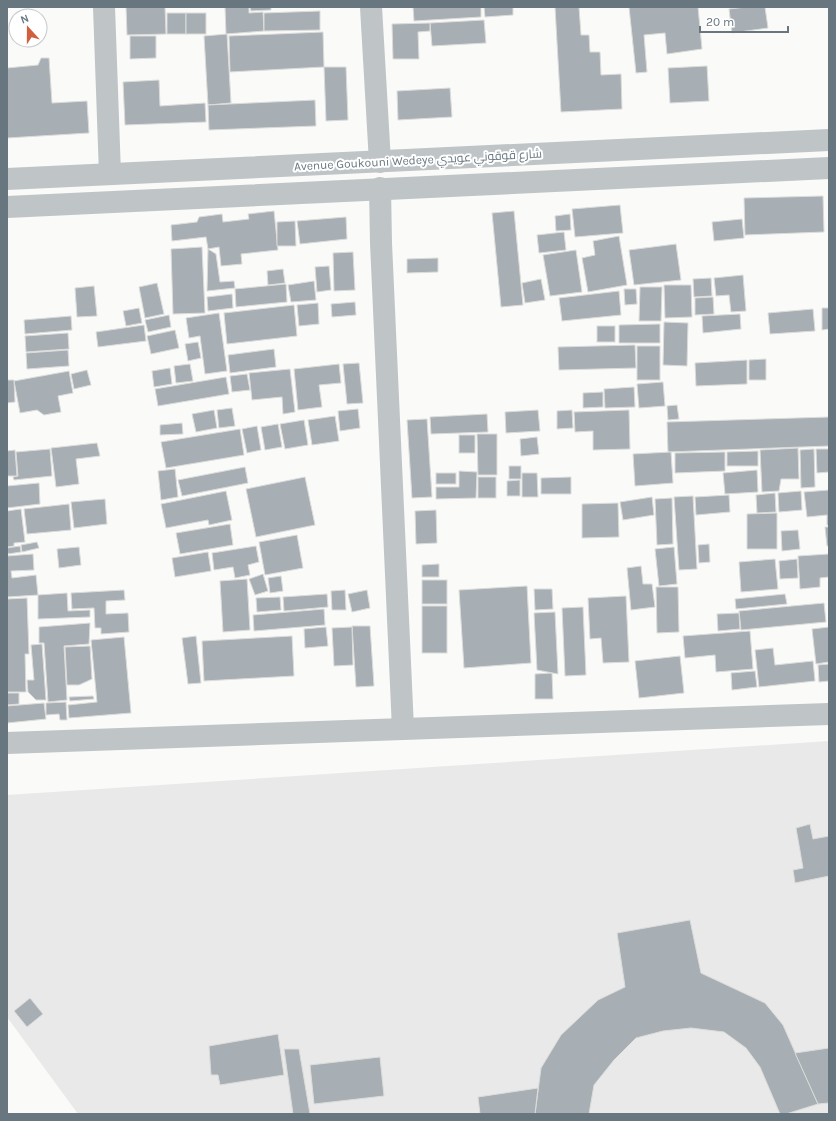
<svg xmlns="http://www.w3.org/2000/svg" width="836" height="1121" font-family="Karla,Cairo,sans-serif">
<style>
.built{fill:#e8e9e8}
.building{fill:#a7afb4;stroke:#dcdcda}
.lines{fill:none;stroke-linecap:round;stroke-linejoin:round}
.minor{stroke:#bfc4c7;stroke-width:22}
.tertiary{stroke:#bfc4c7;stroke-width:22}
.labels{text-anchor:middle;stroke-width:4;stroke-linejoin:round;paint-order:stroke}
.street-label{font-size:12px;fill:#67767f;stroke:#fff}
</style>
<rect width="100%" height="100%" fill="#fafaf8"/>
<path class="built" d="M829 741V1114H78L7 1017V795Z"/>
<g class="building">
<path d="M126 7H165L166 34 127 35Z"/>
<path d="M225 7H249V13L263 12 264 31 226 34Z"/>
<path d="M250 7H271V10L251 11Z"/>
<path d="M413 7H481V17L414 21Z"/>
<path d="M484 7H513V15L485 17Z"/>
<path d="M555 7H579L581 35H589L590 52H600L601 75 621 74 622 109 561 112Z"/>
<path d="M629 7H698L702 49 667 54 665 33 644 35 647 72 636 73Z"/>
<path d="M747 7H765L768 28 732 33 729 9Z"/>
<path d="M320 11V30L264 31V13Z"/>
<rect x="167" y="13" width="19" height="21"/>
<rect x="186" y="13" width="20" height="21"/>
<path d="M484 20 486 43 432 46 430 23Z"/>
<path d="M430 23V31L418 32 419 59H393L392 24Z"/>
<path d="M323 32 324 67 230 72 229 36Z"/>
<path d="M227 34 231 103 208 105 204 36Z"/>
<path d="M130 36H156V58L130 59Z"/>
<path d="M41 58H49L52 103 87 101 89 133 7 138V68L38 65Z"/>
<path d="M707 66 709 101 670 103 668 68Z"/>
<path d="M324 67H346L348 120 326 121Z"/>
<path d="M159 80 160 106 205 103 206 122 125 125 123 82Z"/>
<path d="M450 88 452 117 398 120 397 91Z"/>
<path d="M315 100 316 126 209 130 208 105Z"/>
<path d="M823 196 824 232 745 235 744 198Z"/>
<path d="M620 205 623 233 575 237 572 209Z"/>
<path d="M274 211 278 250 241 254 242 264 221 266 219 247 208 249 206 237 172 241 171 225 197 222 199 217 222 214 223 222 249 219 248 214Z"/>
<path d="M514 211 523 305 501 307 492 213Z"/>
<path d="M570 214 571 230 556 231 555 216Z"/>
<path d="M346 217 347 239 300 244 297 221Z"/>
<path d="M742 219 744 238 714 241 712 222Z"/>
<path d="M295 221 296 246H277V222Z"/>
<path d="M564 232 566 250 539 253 537 235Z"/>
<path d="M619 236 627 285 588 292 582 258 595 255 593 241Z"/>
<path d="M676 244 681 280 634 285 629 250Z"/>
<path d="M202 247 205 313 173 314 171 249Z"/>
<path d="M208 249 216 254 220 282 234 281 235 288 207 291Z"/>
<path d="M576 250 582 292 550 296 543 255Z"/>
<path d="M353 252 355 290 334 291 333 253Z"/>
<path d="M438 258V272L407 273V259Z"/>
<path d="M329 266 331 290 317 292 315 267Z"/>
<path d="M283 269 285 283 268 285 267 271Z"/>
<path d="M743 275 746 311 731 312 729 295 716 296 714 278Z"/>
<path d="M711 278 712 296 694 297 693 279Z"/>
<path d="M541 279 545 300 525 303 522 283Z"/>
<path d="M314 281 316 300 291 302 288 285Z"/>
<path d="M157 283 164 314 145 318 139 287Z"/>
<path d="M286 284 287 302 236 307 235 289Z"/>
<path d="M664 285H691L692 317 665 318Z"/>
<path d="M94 286 97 316 77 317 75 288Z"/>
<path d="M640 287H662L661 321H639Z"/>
<path d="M624 289H636L637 304 625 305Z"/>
<path d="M619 291 621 315 562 321 559 298Z"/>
<path d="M232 294 233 308 208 311 207 297Z"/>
<path d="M713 297 714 314 695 315V298Z"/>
<path d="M355 302 356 315 332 317 331 304Z"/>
<path d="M318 303 319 324 299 326 297 305Z"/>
<path d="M294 305 297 336 227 344 224 313Z"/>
<path d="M139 308 142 323 126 326 123 311Z"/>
<path d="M822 308H829V329L822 330Z"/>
<path d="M813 309 815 331 770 334 768 313Z"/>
<path d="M219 313 227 371 205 374 200 336 189 338 186 318Z"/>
<path d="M740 314 741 329 703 333 702 316Z"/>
<path d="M169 315 171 327 148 332 145 320Z"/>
<path d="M71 316 72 330 25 334 24 320Z"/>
<path d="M664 322 688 323 687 366 663 365Z"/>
<path d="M660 324V343H619V325Z"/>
<path d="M144 325 146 341 98 347 96 332Z"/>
<rect x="597" y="326" width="18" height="16"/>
<path d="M175 330 179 348 151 354 147 336Z"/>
<path d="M68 333 69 349 26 352 25 336Z"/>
<path d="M198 342 201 358 188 361 185 344Z"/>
<path d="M635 345 636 368 559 370 558 347Z"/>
<rect x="637" y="346" width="23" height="34"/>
<path d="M274 349 276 367 230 373 228 355Z"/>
<path d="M68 350 69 366 27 369 26 353Z"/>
<path d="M766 359V380H749V360Z"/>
<path d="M747 360V384L696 386 695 363Z"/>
<path d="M359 363 363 403 347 404 343 364Z"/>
<path d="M190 364 193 381 176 383 174 366Z"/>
<path d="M339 364 341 383 319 385 322 407 298 410 294 369Z"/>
<path d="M170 368 172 384 154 387 152 371Z"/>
<path d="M290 369 295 412 283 414 282 397 252 400 249 373Z"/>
<path d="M87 370 91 385 74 389 71 374Z"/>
<path d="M69 371 73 393 58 396 61 412 44 415 37 410 20 413 14 381Z"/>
<path d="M247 374 250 390 232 392 230 376Z"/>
<path d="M226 377 229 394 158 406 155 389Z"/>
<path d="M7 380H14L15 402 7 403Z"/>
<path d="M663 382 665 406 639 408 637 384Z"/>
<path d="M634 387 635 407 605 408 604 389Z"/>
<path d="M603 392V407L583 408V393Z"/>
<path d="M677 405 679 419 668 420 667 406Z"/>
<path d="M232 408 235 426 219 428 217 410Z"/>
<path d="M358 409 360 428 340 431 338 411Z"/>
<path d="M214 410 217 428 196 432 192 414Z"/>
<path d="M538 410 540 431 506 433 505 412Z"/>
<path d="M572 410 573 428 557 429V411Z"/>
<path d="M629 410 630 449 593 450V431L575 432 574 412Z"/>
<path d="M487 414 488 432 431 434 430 417Z"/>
<path d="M335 416 339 441 312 445 308 420Z"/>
<path d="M829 417V446L668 452 667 422Z"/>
<path d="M427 419 432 497 412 498 407 420Z"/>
<path d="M304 420 308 445 285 449 280 424Z"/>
<path d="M182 423 183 434 160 435V425Z"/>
<path d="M278 424 282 447 265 450 261 427Z"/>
<path d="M257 426 261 450 247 453 242 429Z"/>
<path d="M240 429 244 455 166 468 161 442Z"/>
<path d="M477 434H497V475H478Z"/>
<rect x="459" y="435" width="16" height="18"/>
<path d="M537 437 539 454 521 456 520 439Z"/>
<path d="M97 443 100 456 76 459 79 484 56 487 51 448Z"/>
<path d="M798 448 799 479H781L779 491 762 492 760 450Z"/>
<path d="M50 449 52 476 14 480 13 477 18 476 16 452Z"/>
<path d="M814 449 815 487 801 488 800 450Z"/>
<path d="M816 449H829V472L817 473Z"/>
<path d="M15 450 17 476H7V451Z"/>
<path d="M758 451V466H727V452Z"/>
<path d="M671 452 673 483 635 486 633 454Z"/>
<path d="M725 452V471L675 473V453Z"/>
<rect x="509" y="466" width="12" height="13"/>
<path d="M245 467 248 483 182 496 178 480Z"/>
<path d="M175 469 178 497 161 500 158 471Z"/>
<path d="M757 470 758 492 725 494 723 473Z"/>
<path d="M459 471 477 472 476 498 436 499V487H459Z"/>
<rect x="436" y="473" width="20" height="11"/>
<path d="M522 473H537L538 497H522Z"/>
<path d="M305 477 315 525 256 537 246 489Z"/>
<rect x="478" y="477" width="18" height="21"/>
<path d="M571 477V494H541V478Z"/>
<path d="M520 480V496H507V481Z"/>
<path d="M39 483 40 504 7 508V486Z"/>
<path d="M829 490V525H827V515L807 517 804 492Z"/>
<path d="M226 491 232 520 209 525 208 520 166 528 161 504Z"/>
<path d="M801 491 802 510 779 512 778 493Z"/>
<path d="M775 493 776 512 757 513 756 495Z"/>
<path d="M729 495 730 512 696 515 695 497Z"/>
<path d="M693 496 697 569 679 570 674 497Z"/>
<path d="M652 497 654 515 623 520 620 502Z"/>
<path d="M672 498 673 544 657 545 655 499Z"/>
<path d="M105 499 107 524 74 528 71 502Z"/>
<path d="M618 503 619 537 582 538V504Z"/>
<path d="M69 504 71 530 27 534 24 509Z"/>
<path d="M21 509 25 542 14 543V546L7 547V511Z"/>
<path d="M436 510 437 543 416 544 415 511Z"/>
<path d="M777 513V549H747V514Z"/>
<path d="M230 524 233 545 180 554 176 533Z"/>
<path d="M825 527H829V546H827Z"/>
<path d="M798 530 800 549 782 551 781 531Z"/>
<path d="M297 535 303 568 265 575 259 542Z"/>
<path d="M37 542 39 548 22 552 21 545Z"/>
<path d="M709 544 710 562 699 563 698 545Z"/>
<path d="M20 546 21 552 8 554 7 548Z"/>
<path d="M256 546 259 562 248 565 250 575 235 578 233 567 214 570 212 553Z"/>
<path d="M79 547 81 565 59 568 57 549Z"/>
<path d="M674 547 677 584 659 586 655 549Z"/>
<path d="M208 552 211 571 175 577 172 558Z"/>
<path d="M33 554 34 570 11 571 12 578 36 575 38 595 7 597V556Z"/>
<path d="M829 554V577L820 578V587L800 589 798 556Z"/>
<path d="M775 559 778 589 741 592 739 562Z"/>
<path d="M797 559 798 578 780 579 779 561Z"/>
<path d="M439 564V577H422V565Z"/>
<path d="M641 566 643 584H652L655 607 631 610 627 568Z"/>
<path d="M263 574 268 591 255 595 249 579Z"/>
<path d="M281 576 283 591 270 593 268 578Z"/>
<path d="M247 579 250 630 223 632 220 581Z"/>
<rect x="422" y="580" width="25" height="24"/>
<path d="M527 586 531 663 464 668 459 590Z"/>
<path d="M656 587H678L679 632 657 633Z"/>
<path d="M534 589H552L553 609 535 610Z"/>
<path d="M124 590 125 600 106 601V614L128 613 129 632 101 634V628H95L94 608 72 609 71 593Z"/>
<path d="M345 590 346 610H332L331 591Z"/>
<path d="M367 590 370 608 352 612 348 594Z"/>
<path d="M67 593 68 611 90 610V617L38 619V595Z"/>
<path d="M327 594 328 607 284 611 283 597Z"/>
<path d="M785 594 787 604 736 609 735 599Z"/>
<path d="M626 596 629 662 603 663 601 638 590 639 588 598Z"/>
<path d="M280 597 281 610 257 612 256 598Z"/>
<path d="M27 598 29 654H25L26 692H7V599Z"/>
<path d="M824 603 826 622 741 630 739 611Z"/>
<rect x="422" y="606" width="25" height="47"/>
<path d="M583 607 586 675 565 676 562 608Z"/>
<path d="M324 609 325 625 254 631 253 615Z"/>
<path d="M555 612 558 674 537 670 534 613Z"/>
<path d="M739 613 740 629 718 631 717 614Z"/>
<path d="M90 623 89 644 64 646 67 700 48 702 44 643H39V627Z"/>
<path d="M352 626H370L374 686 356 687Z"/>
<path d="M326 627 328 646 305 648 304 629Z"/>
<path d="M352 627 353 665 334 666 332 628Z"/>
<path d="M829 627V662L816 664 812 629Z"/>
<path d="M750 631 753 669 716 672 715 655 685 658 683 636Z"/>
<path d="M196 636 201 683 188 684 182 638Z"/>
<path d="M292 636 294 676 204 681 202 641Z"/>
<path d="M124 637 131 713 69 718 68 705 97 702 91 640Z"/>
<path d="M42 644 46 700H36L28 692 27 680H34L31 645Z"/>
<path d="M90 646 92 679 79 685H67L65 647Z"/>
<path d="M773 648 775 665 813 661 815 681 759 687 755 650Z"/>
<path d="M680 656 684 693 639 698 635 661Z"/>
<path d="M829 664V681L819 682 818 665Z"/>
<path d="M755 671 757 687 732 690 731 673Z"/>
<path d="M552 673 553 699H535V674Z"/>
<path d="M7 693H19V704L7 705Z"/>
<path d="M93 696 94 699 70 701 69 697Z"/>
<path d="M66 702 67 720H60L59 714 46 715V703Z"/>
<path d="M44 703 46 719 7 723V706Z"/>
<path d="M810 824 813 839 829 836V876L795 883 793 870 803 868 796 828Z"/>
<path d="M690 920 701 973 765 1003 783 1025 818 1104 786 1114H780L760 1067 746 1048 724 1032 691 1028 663 1031 636 1038 614 1060 594 1085 589 1114H535L541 1068 561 1035 598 1000 625 987 617 933Z"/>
<path d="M30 998 43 1014 27 1027 14 1011Z"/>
<path d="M278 1034 284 1075 220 1085 218 1075H211L209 1046Z"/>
<path d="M829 1048V1103L818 1104 795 1053Z"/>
<path d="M284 1049H299L310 1114H293Z"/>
<path d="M380 1057 384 1096 314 1104 310 1065Z"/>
<path d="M538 1088 535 1114H480L478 1097Z"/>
</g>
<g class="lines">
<g class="minor">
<path d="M104 7 110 174"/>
<path d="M371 7 380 162"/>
<path d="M380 188 381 243 403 729"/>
<path d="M7 743 829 714"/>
</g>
<g class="tertiary">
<path d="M7 179 829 140"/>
<path d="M7 207 829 168"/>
</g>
</g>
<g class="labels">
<g class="street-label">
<text transform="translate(418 160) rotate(-3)" y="4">Avenue Goukouni Wedeye شارع قوقوني عويدي</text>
</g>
</g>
<rect width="836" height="1121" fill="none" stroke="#67767f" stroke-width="16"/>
<g transform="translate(28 28) rotate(339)"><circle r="19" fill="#ffffff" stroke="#c2c8cc"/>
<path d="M0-3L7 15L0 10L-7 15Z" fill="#d05f41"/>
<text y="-6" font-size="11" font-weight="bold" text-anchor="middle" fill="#67767f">N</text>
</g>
<path d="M700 26v6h88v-6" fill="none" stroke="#67767f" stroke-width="2"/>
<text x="706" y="26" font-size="12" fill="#67767f" stroke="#ffffff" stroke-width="3" paint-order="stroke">20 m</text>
</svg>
